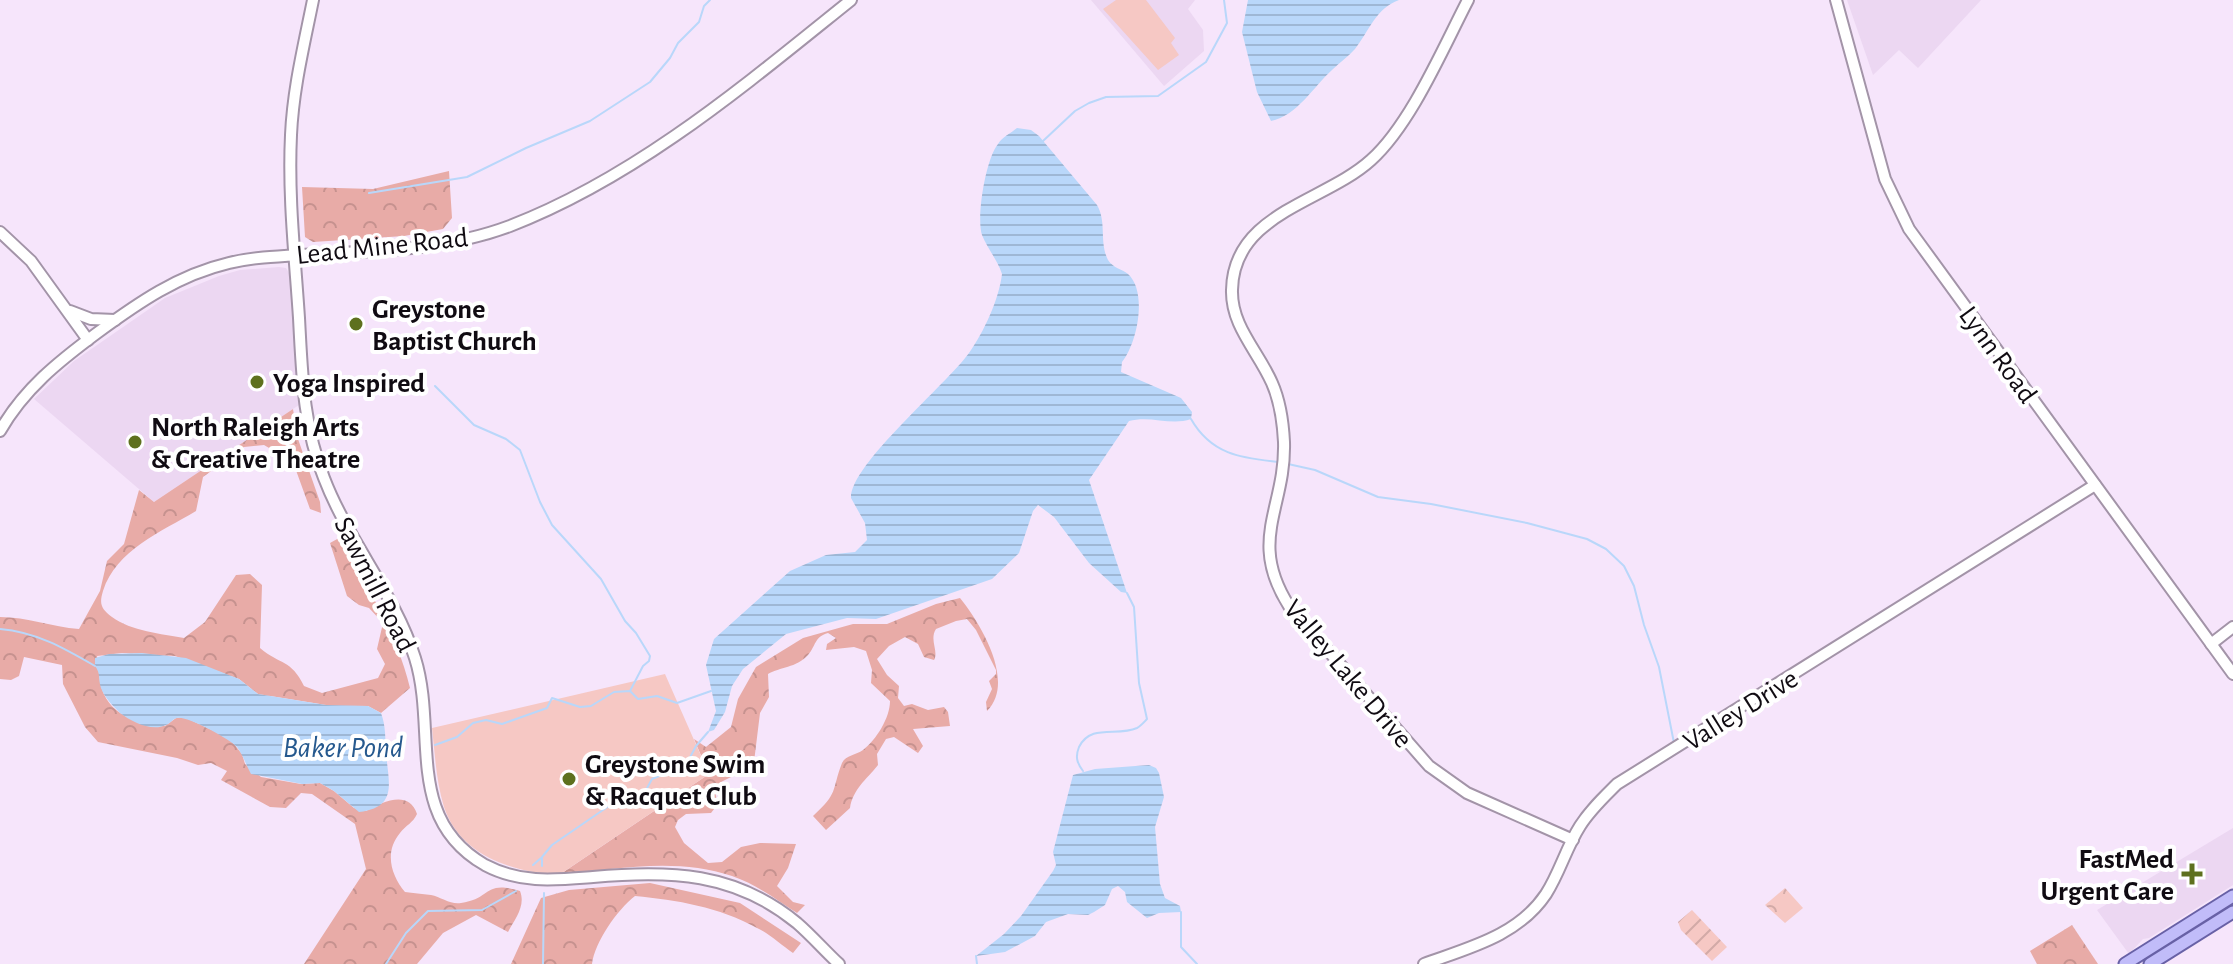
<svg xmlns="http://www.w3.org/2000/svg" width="2233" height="964" font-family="'Alegreya Sans',sans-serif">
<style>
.built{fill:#ecd7f2}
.forest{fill:url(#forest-crowns)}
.park{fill:url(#park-crowns)}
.garden{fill:url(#garden-furrows)}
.pitch{fill:#f6c8c4}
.water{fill:url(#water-rules)}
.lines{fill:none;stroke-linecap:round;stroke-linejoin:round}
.stream{stroke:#b9d7fa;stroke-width:2}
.secondary-casing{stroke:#a394a8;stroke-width:14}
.primary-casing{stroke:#6861a6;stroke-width:15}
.secondary{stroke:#fff;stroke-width:10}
.primary{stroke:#c1bcf9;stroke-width:11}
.poi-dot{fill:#5e701e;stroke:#fff;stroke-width:3}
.labels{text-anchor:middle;stroke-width:8;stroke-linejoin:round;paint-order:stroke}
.street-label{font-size:28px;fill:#100b12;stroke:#fff}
.poi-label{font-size:28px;font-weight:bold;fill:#100b12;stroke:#fff;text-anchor:start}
.water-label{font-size:30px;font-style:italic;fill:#26598e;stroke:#fff}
</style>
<defs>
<pattern id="forest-crowns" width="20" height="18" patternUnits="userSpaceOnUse" patternTransform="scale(2)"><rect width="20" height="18" fill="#e8aba7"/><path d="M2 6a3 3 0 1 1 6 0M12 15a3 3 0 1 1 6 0" fill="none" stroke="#c6928f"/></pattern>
<pattern id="park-crowns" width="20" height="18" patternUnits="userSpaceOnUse" patternTransform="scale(2)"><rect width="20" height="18" fill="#f6c8c4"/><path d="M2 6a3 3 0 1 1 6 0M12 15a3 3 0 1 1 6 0" fill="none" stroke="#d2aaa7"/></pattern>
<pattern id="garden-furrows" width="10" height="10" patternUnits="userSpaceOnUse" patternTransform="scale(2)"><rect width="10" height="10" fill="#f6c8c4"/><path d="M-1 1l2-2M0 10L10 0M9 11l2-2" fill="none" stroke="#d2aaa7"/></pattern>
<pattern id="water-rules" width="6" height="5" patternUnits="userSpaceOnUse" patternTransform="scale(2)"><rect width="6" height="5" fill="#b9d7fa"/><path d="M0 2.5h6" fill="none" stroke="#9eb7d5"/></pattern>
</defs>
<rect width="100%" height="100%" fill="#f6e5fb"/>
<g class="built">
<path d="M1091 0H1195L1188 9 1203 30 1204 51 1164 86Z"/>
<path d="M1847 0H1981L1918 68 1899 50 1873 75Z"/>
<path d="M279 267 286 268 292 278 299 405 154 502 34 399 74 361 165 298 219 276 240 270Z"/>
<path d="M2233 828V885L2149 938 2143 939 2129 954 2097 910Z"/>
</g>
<g class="forest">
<path d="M449 171 452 218 443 229 404 236 313 242 305 237 302 187 373 189Z"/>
<path d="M293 409 298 439 320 502 321 513 310 509 293 462 264 445 244 447 203 477 196 511C161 532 116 550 103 591 99 604 101 609 112 617 131 631 162 634 184 638L205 622 236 575 250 574 262 585 260 648C280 665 291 659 304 686L322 693 378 678 385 664 377 649 383 623 369 608 359 605 347 596 330 543 339 538C367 587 397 633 410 688L381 713 368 706 326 705 258 694 239 679 175 656 122 653 97 656C99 665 99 674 100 682 107 716 137 723 165 726L176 718 184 717 229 738 242 754 245 764 261 777 301 784 320 783 334 791 354 808 366 811C382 802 409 789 417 814 413 823 406 825 400 833 384 852 391 875 405 892 413 893 422 894 431 895 441 897 451 905 461 903 492 899 483 880 520 891 526 906 515 919 508 932L476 915 443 933 417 964H304L366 869 355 824 312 794 301 793 286 808 270 807 221 780 227 771 211 763 198 765 177 758 98 742 85 727 63 684 62 665 24 657 19 676 11 680 0 679V617C27 617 52 627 79 629L100 591 107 561 124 544 139 490 154 502Z"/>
<path d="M960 598C981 624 1016 682 987 711L986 702 992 689 989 681 996 674V670L976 630 967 619 956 621 936 629C929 640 939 651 934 660L924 657 918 644 905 637 889 646 877 659 887 675 899 686 898 698 904 706 912 704 928 710 944 707 948 712 950 726 913 729 923 746 918 753 894 737 886 739 877 754 878 765C866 780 853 789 850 808L826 830 813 816C839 792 831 792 842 763 846 755 856 755 863 750 876 740 890 718 890 701L871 683 872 670 866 651 854 647 826 650 827 644 836 638 828 633C814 637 816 646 808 655 796 668 780 667 768 674L769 697 760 713 754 762 747 769 721 782 714 788 718 804 711 813 686 814 678 820 675 827 684 843 708 863 722 862 741 847 760 843 796 844 788 868 777 886 793 902 805 905 797 913C777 900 756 884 732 876 677 857 615 869 559 875L709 774 694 739 706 747 731 727 738 699 756 667 803 638 853 624H887L936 604Z"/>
<path d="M650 883 740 903 801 943 793 953C781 945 770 934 757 928 719 907 677 900 635 896 617 910 595 942 592 964H511L541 898 569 890Z"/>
<path d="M2072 925 2098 964H2037L2030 951Z"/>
</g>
<path class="park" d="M1785 888 1803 908 1785 923 1765 905Z"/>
<path class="garden" d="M1692 910 1727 947 1712 961 1681 930 1678 922Z"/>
<g class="pitch">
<path d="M1116 0H1146L1175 38 1171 43 1179 55 1158 70 1103 9Z"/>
<path d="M665 674 709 774 559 875C513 872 460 856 444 807 436 781 435 754 432 728Z"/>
</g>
<g class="water">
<path d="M1248 0H1399C1376 8 1369 31 1355 49 1348 57 1340 62 1332 70 1314 86 1297 116 1271 121L1257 92 1242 32Z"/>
<path d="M1017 128 1031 130 1039 136 1097 205C1107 222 1099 242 1108 260 1113 268 1122 269 1128 274 1148 292 1137 344 1122 362L1121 372 1181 398 1192 412 1191 419C1171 426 1150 415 1129 421L1089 480 1127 593 1121 592 1089 563 1054 517 1038 505 1033 511 1019 553 992 579 876 619 847 618 786 634 743 669 732 686 725 712 714 730 708 732 716 711 706 665 714 639 790 571 826 555 855 552 867 540 865 523 851 498C850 465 946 385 969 353 984 332 999 299 1002 274 997 259 987 248 982 235 976 217 986 158 998 144 1002 137 1011 133 1017 128Z"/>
<path d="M142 653 186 658 239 679 258 694 326 705 368 706 381 713C386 726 385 739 386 752 388 782 399 807 359 812L334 791 320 783 302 784 251 774C246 765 243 755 237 747 230 739 186 715 177 718 172 719 171 723 166 725 152 732 132 722 120 713 113 706 105 698 101 688 98 679 101 674 95 666V658L109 654Z"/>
<path d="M1149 765 1156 768 1159 773 1164 797 1155 827 1160 884 1165 898 1180 906 1181 912 1159 913 1147 918 1127 902 1125 892 1118 886 1112 889 1105 905 1094 912 1088 915 1068 914 1046 922 1035 936 1005 952 976 956 1004 934 1021 916 1053 871 1056 865 1053 852 1073 775 1095 769Z"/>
</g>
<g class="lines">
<g class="stream">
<path d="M1043 141 1075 111 1089 103 1106 97 1158 96 1206 62 1227 23 1224 0"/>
<path d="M369 193 467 177 526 148 590 121 650 82 670 58 678 43 699 22 704 6 710 0"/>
<path d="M435 386 474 425 506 439 520 450 540 502 552 525 601 579 625 621 636 633 650 656 649 661 643 666 630 691"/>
<path d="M1191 419C1211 454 1240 458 1278 462"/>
<path d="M1288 464 1315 470 1378 497 1431 504 1527 523 1587 539 1606 549 1624 566 1634 586 1644 625 1659 667 1674 743"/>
<path d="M0 629C36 632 64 648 95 666"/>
<path d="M435 745 457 737 473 723 486 720 502 724 547 708 552 698 580 707 591 706 614 692 630 691 638 699 657 696 677 703 711 691"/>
<path d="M1083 771C1077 763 1075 757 1079 747 1091 723 1117 737 1137 728 1141 726 1144 722 1147 719L1139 683 1134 607 1127 593"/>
<path d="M533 865 541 858"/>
<path d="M542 866V857L552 845 619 799 640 801 652 779 686 765 696 746 708 732"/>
<path d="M1181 912V947L1197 964"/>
<path d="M976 956 977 964"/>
<path d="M386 964 406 933 428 911 482 910 516 891"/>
<path d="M543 964 544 893"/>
</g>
<g class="secondary-casing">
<g id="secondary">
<path d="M313 0C304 45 293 89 291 135 288 196 295 257 299 318 302 373 303 426 324 478 348 541 395 594 415 658 438 731 403 818 485 865 521 884 555 880 593 877 670 870 735 872 797 923 812 936 825 951 839 964"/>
<path d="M1468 0C1443 48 1411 124 1371 160 1325 202 1233 213 1232 290 1231 326 1258 351 1272 383 1280 401 1283 422 1284 442 1286 508 1247 540 1289 606L1429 766 1467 793 1573 840"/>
<path d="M1836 0 1885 179 1909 229 2233 674"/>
<path d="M0 232 31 261 88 340"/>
<path d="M70 311 91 319 115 320"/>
<path d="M0 431C24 389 58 362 97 333 138 303 178 275 229 263 258 256 289 256 319 254 383 251 449 249 510 226 637 177 745 85 851 0"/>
<path d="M2211 644 2233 627"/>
<path d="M1424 964C1468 948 1518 936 1546 894 1560 872 1566 848 1580 826 1590 810 1603 798 1617 784L2095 485"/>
</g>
</g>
<g class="primary-casing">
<g id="primary">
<path d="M2125 964 2233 896"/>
<path d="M2150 964 2233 912"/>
</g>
</g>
<use href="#secondary" class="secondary"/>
<use href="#primary" class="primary"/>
</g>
<g class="poi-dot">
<circle cx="356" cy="324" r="8"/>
<circle cx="257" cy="382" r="8"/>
<circle cx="135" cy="442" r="8"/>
<circle cx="569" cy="779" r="8"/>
<path d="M2188 862h8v8h8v8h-8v8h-8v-8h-8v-8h8z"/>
</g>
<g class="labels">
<g class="street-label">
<text transform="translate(382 245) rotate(-6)" y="10">Lead Mine Road</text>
<text transform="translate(1999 354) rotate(54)" y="10">Lynn Road</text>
<text transform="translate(376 584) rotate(63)" y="10">Sawmill Road</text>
<text transform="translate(1349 673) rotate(50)" y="10">Valley Lake Drive</text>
<text transform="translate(1740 709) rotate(-32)" y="10">Valley Drive</text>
</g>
<g class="poi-label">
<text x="372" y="318">Greystone<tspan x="372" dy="32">Baptist Church</tspan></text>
<text x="273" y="392">Yoga Inspired</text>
<text x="151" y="436">North Raleigh Arts<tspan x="151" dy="32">&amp; Creative Theatre</tspan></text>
<text x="585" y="773">Greystone Swim<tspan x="585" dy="32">&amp; Racquet Club</tspan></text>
<text x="2174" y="868" text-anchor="end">FastMed<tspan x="2174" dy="32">Urgent Care</tspan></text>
</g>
<g class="water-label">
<text x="343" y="757">Baker Pond</text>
</g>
</g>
</svg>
